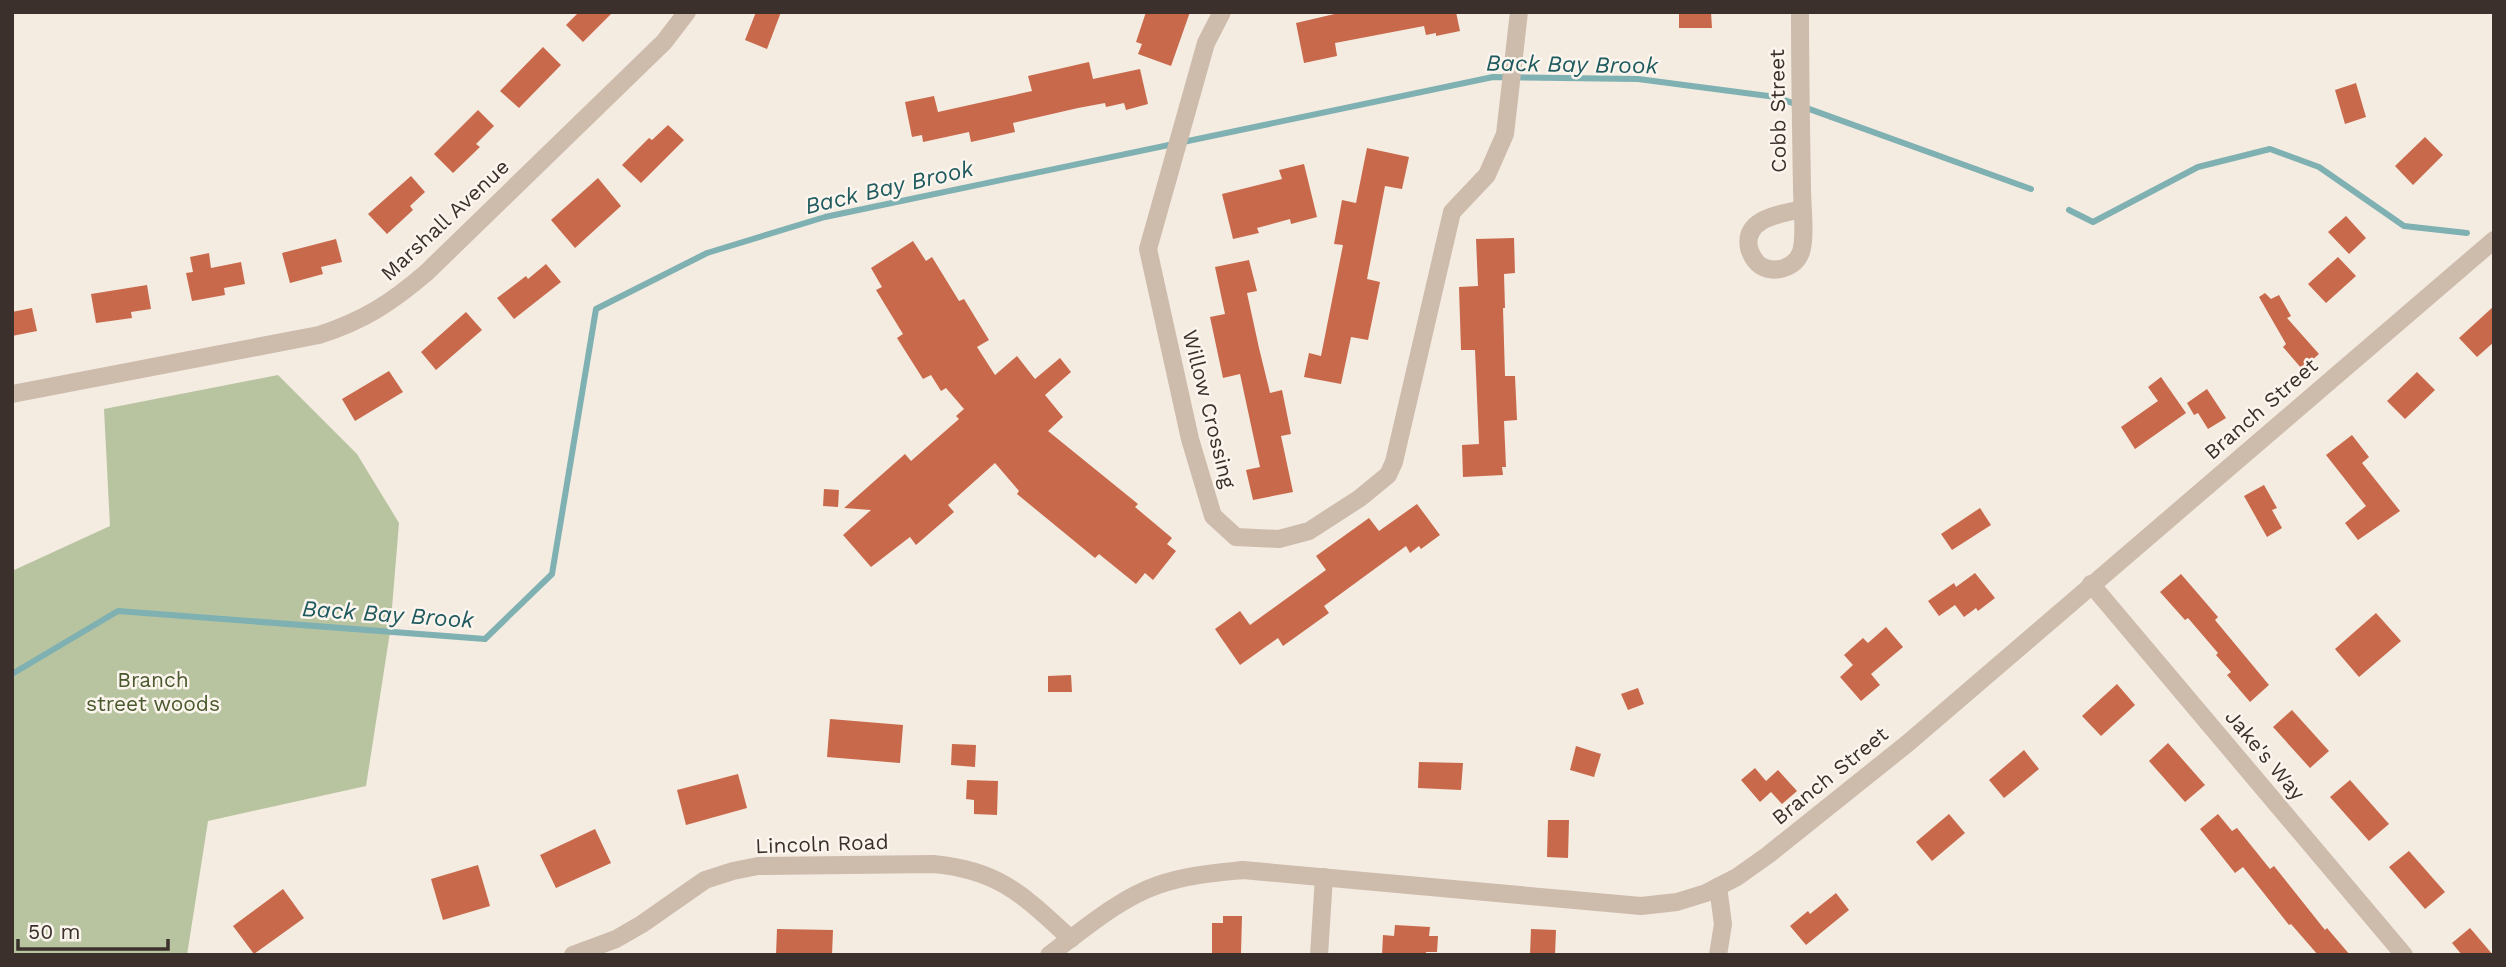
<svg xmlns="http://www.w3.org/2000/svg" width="2506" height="967" font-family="'Work Sans',sans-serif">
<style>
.green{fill:#b8c4a0}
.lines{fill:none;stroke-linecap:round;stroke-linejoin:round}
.stream{stroke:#7fb0b2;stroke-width:6}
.building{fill:#c8694b}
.street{stroke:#cdbbac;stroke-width:18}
.labels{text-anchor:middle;stroke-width:5;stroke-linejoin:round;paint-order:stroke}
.street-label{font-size:21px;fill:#3b302b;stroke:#fbf5ee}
.park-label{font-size:21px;fill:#4a5a2e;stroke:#fbf5ee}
.water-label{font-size:23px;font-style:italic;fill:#1f5a5e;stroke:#fbf5ee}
</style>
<rect width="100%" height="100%" fill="#f4ebe1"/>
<path class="green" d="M278 375 357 454 399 523 390 632 366 786 208 821 187 955H12V571L110 526 104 409Z"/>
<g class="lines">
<g class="stream">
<path d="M2069 210 2093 222 2198 167 2270 149 2319 167 2404 226 2467 233"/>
<path d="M12 674 118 611 485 639 552 574 596 309 707 253 825 217 1493 77 1638 79 1776 97 2031 189"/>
</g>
</g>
<g class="building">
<path d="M579 12H613L583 42 566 25Z"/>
<path d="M756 12H781L767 49 745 40Z"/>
<path d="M1146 12H1190L1171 66 1138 54 1142 44 1136 42Z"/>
<path d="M1343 12H1456L1460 31 1436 36V33L1426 35 1424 26 1335 43 1337 56 1304 63 1296 23Z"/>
<path d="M1679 12H1711L1712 28H1679Z"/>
<path d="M543 47 561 65 519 108 500 91Z"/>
<path d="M1089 62 1093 79 1140 69 1148 104 1126 110 1124 103 1106 107 1105 103 1078 108 1013 123 1015 132 971 142 969 132 923 142 922 135 912 137 905 102 934 96 938 112 1032 91 1028 76Z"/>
<path d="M2356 83 2366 117 2345 124 2335 90Z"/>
<path d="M478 110 494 126 476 144 480 147 453 173 434 154Z"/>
<path d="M668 125 684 140 641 183 622 165 649 138 652 140Z"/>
<path d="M2425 137 2443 155 2413 185 2395 166Z"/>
<path d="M1367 148 1409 157 1402 189 1385 186 1367 279 1380 282 1368 340 1351 337 1341 384 1304 377 1309 353 1321 356 1343 245 1334 244 1342 200 1356 203Z"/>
<path d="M1304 164 1317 217 1291 224 1290 219 1257 228 1259 233 1233 239 1222 194 1282 179 1279 170Z"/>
<path d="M411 176 425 192 410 206 413 210 387 234 368 214Z"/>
<path d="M598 178 621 206 575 248 551 220Z"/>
<path d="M2346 216 2366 238 2349 254 2328 232Z"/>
<path d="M1514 238 1515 273 1504 274 1505 308H1503L1505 376H1515L1517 420 1504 421 1506 467H1502L1503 475 1463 477 1462 445 1479 444 1475 350H1461L1459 287 1478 286 1476 239Z"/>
<path d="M336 239 342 262 321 267 323 274 290 283 282 253Z"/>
<path d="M913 241 926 261 932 257 959 301 964 299 989 340 977 347 995 375 1017 356 1035 379 1060 358 1071 372 1045 395 1063 417 1048 431 1138 504 1135 507 1172 538 1167 544 1176 551 1153 580 1145 573 1136 584 1099 554 1095 558 1017 494 1019 491 995 463 948 505 954 512 916 545 910 537 871 567 843 535 871 510 844 508 905 454 911 461 959 419 956 416 964 409 946 388 941 391 931 375 923 379 897 338 903 334 876 290 882 287 871 268Z"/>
<path d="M209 253 211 268 241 262 245 284 224 288 225 295 192 301 186 273 193 272 190 257Z"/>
<path d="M2338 257 2356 276 2326 303 2308 284Z"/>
<path d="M1249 260 1257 291 1247 293 1259 348 1270 393 1282 390 1291 434 1281 436 1293 492 1253 500 1246 470 1260 467 1240 374 1223 378 1210 317 1225 314 1215 267Z"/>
<path d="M546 264 561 282 514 319 497 298 526 276 528 279Z"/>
<path d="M147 285 151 309 131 312 132 318 96 323 91 294Z"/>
<path d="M2265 293 2271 299 2279 295 2291 316 2287 318 2319 354 2302 369 2283 347 2286 344 2259 297Z"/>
<path d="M2494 306V342L2477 357 2459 338Z"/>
<path d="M32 308 37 331 12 336V312Z"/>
<path d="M466 312 482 330 436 370 421 352Z"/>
<path d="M389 371 403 392 355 421 342 399Z"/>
<path d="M2417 372 2435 390 2405 419 2387 401Z"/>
<path d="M2161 377 2186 413 2135 449 2121 427 2158 401 2148 387Z"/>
<path d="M2207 389 2226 418 2208 429 2198 413 2194 415 2187 403Z"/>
<path d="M2352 435 2369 457 2362 463 2400 511 2358 540 2345 523 2366 506 2326 455Z"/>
<path d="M2264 485 2277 508 2272 510 2282 528 2267 537 2244 496Z"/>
<path d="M824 489 839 490 838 507 823 506Z"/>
<path d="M1417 504 1440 535 1421 549 1419 546 1410 553 1406 546 1324 606 1329 613 1283 646 1278 638 1240 665 1215 629 1240 611 1250 625 1326 570 1316 556 1369 518 1379 531Z"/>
<path d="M1980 508 1991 525 1952 550 1941 534Z"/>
<path d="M1975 573 1995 598 1978 611 1976 608 1964 617 1955 605 1939 616 1928 601 1954 583 1956 587Z"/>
<path d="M2181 574 2218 617 2215 620 2269 685 2250 702 2227 675 2231 672 2216 655 2218 653 2188 618 2185 620 2160 592Z"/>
<path d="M2376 613 2401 641 2359 677 2335 649Z"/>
<path d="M1886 627 1903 647 1871 674 1880 685 1861 701 1840 677 1853 665 1844 655 1863 638 1868 643Z"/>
<path d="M1071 675 1072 692H1048V676Z"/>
<path d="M2117 684 2135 705 2101 736 2082 716Z"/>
<path d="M1638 688 1644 704 1628 710 1621 694Z"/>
<path d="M2292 710 2329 751 2310 768 2273 727Z"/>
<path d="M830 719 903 725 900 763 827 757Z"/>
<path d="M2168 743 2205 785 2185 802 2149 761Z"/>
<path d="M952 744 976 745 975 767 951 765Z"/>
<path d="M1576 746 1601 754 1594 777 1570 770Z"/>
<path d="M2024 750 2039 769 2004 798 1989 780Z"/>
<path d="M1419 762 1463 763 1461 790 1418 788Z"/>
<path d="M1755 768 1766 781 1778 770 1797 791 1782 804 1771 792 1760 802 1741 780Z"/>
<path d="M738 774 747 808 686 825 677 790Z"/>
<path d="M967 780 998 781 997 815 974 814V800L966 799Z"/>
<path d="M2350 780 2389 824 2369 841 2330 797Z"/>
<path d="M1949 814 1965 833 1932 861 1916 842Z"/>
<path d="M2218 814 2232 831 2237 828 2270 869 2274 866 2325 930 2327 928 2350 955H2318L2291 924 2289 925 2243 867 2235 873 2200 829Z"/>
<path d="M1548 820H1569L1568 858 1547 857Z"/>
<path d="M595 829 611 863 556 888 540 855Z"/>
<path d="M2409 851 2445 892 2425 909 2389 867Z"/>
<path d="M478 865 490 906 443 920 431 879Z"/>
<path d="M283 889 304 918 254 954 233 926Z"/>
<path d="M1836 893 1849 910 1806 945 1790 926 1808 911 1810 914Z"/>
<path d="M1223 916H1242L1241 953H1212V923H1223Z"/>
<path d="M1395 925 1430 927 1429 936H1438L1437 952H1426V955H1382L1383 935 1394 936Z"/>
<path d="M2470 928 2493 955H2462L2452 943Z"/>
<path d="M777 929 833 930 832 955H776Z"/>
<path d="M1531 929 1556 930 1555 955H1530Z"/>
</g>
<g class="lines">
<g class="street">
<path d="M1222 12 1206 43 1148 249 1190 439 1213 516 1236 537 1279 539 1309 531 1360 498 1388 475 1394 462 1452 212 1487 175 1505 134 1519 12"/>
<path d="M1800 12C1800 71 1801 130 1802 188 1802 206 1806 236 1801 252 1795 268 1775 274 1761 266 1755 262 1751 255 1749 248 1743 218 1781 214 1802 209"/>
<path d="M12 394 319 335C363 321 391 303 426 273L664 42 687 12"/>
<path d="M2091 584 2404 955"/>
<path d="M1718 887 1723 924 1718 955"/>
<path d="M573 955 616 939 642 924 705 880 733 871 758 866 933 864C1000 870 1024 896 1071 939"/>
<path d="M1049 955C1083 930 1118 899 1158 885 1186 875 1214 873 1243 870L1641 906 1677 902 1706 893 1737 877 1768 855 1908 743 2494 240"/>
<path d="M1319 955 1324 877"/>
</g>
</g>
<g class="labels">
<g class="street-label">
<text transform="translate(1778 111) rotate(-91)" y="7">Cobb Street</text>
<text transform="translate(445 220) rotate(-43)" y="7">Marshall Avenue</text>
<text transform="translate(1209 409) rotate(76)" y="7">Willow Crossing</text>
<text transform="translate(2261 409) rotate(-41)" y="7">Branch Street</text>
<text transform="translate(2265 755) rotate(50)" y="7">Jake's Way</text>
<text transform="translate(1830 776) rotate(-39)" y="7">Branch Street</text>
<text transform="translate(822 844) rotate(-2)" y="7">Lincoln Road</text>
</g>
<g class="park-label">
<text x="153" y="687">Branch<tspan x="153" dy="24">street woods</tspan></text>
</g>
<g class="water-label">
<text transform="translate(1572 64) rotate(1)" y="8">Back Bay Brook</text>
<text transform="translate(889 187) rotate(-13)" y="8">Back Bay Brook</text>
<text transform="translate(388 614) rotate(4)" y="8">Back Bay Brook</text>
</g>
</g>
<rect width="2506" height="967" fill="none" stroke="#3b302b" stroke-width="28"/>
<path d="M18 939v10h150v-10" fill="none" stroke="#3b302b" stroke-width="3.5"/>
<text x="28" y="939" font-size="21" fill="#3b302b" stroke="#fbf5ee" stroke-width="5" paint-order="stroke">50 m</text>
</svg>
